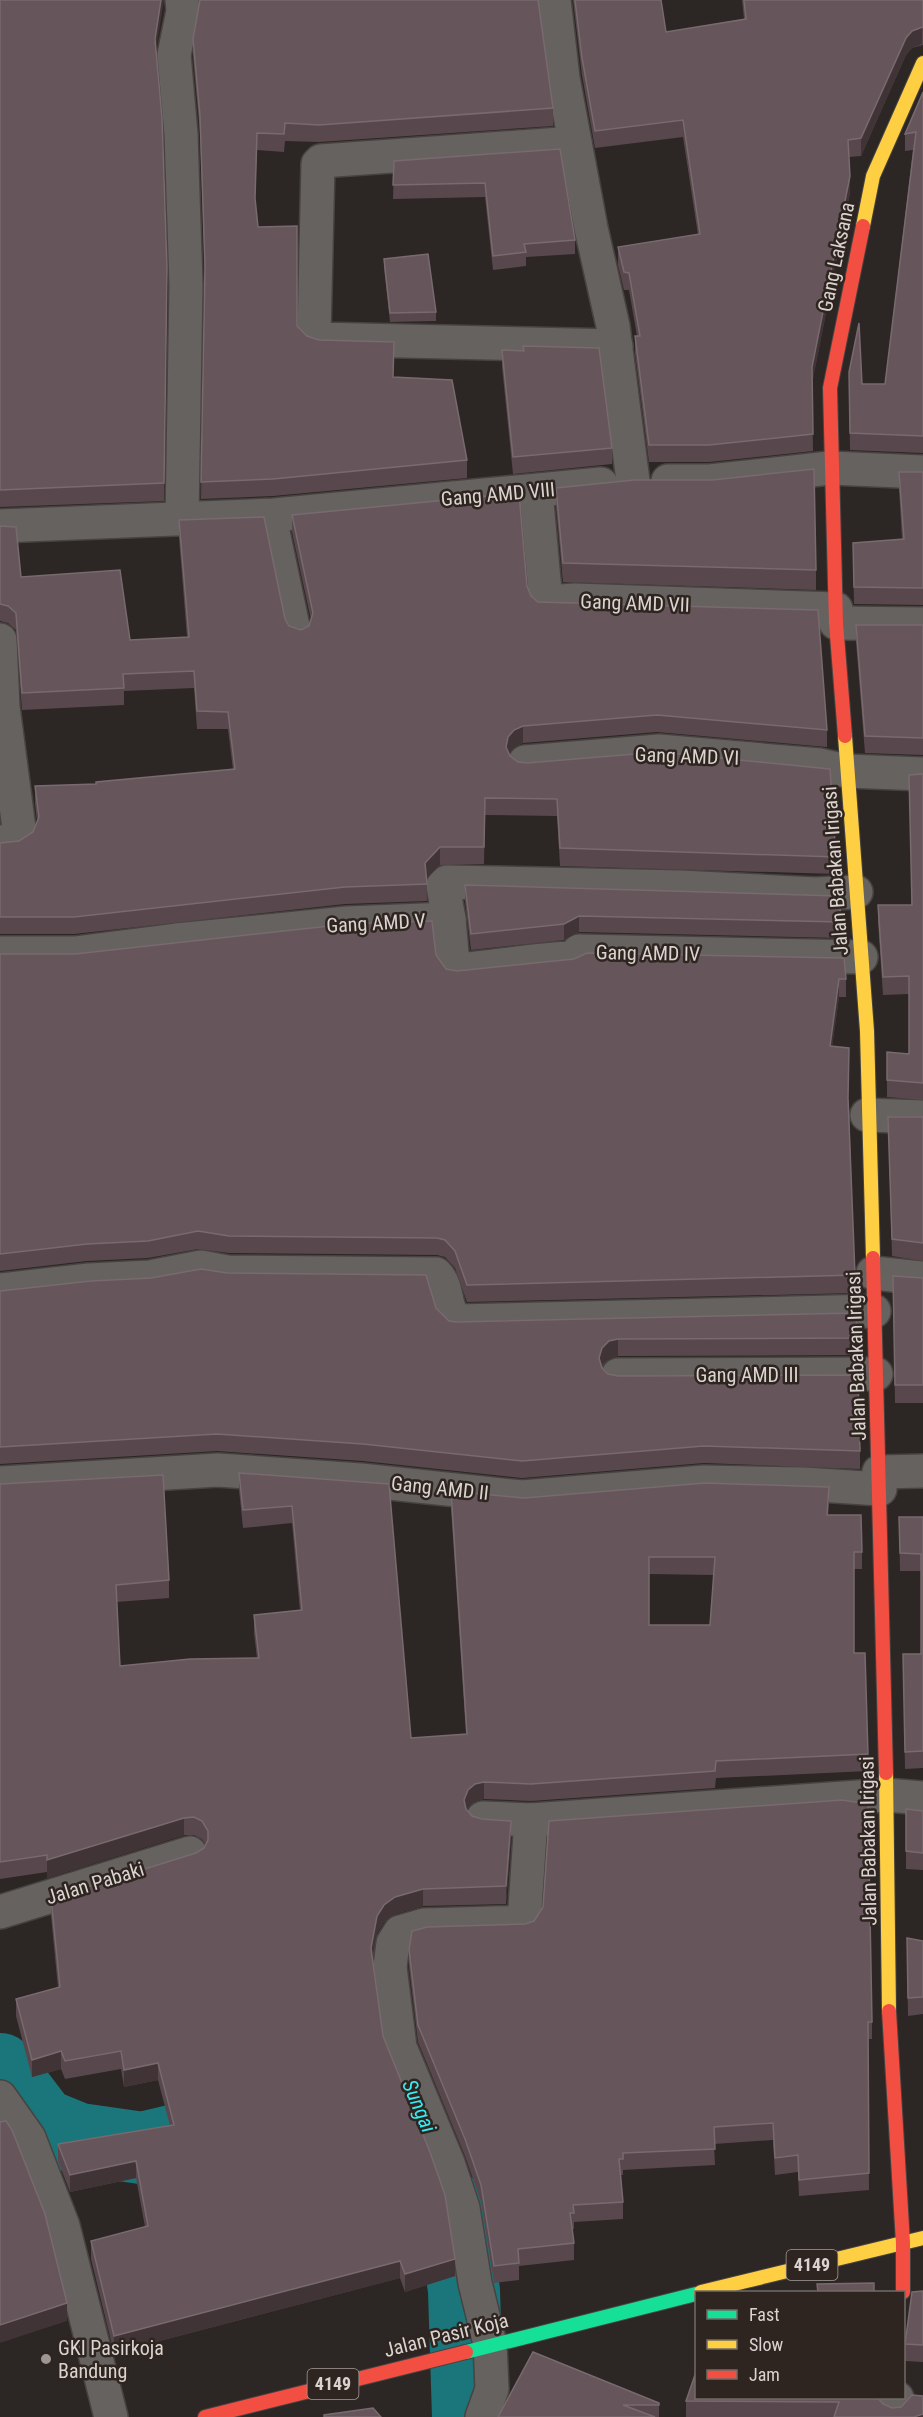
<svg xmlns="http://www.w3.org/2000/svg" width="923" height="2417" font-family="'Roboto Condensed',sans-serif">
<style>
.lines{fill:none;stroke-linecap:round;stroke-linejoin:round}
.river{stroke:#1a767a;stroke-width:72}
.lane-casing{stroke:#474340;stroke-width:27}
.street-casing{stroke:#474340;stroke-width:36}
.fast-casing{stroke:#474340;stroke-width:16}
.slow-casing{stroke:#474340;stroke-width:16}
.jam-casing{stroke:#474340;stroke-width:16}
.lane{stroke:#666260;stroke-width:24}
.street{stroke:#666260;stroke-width:33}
.fast{stroke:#16e098;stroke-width:14}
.slow{stroke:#ffcf43;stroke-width:14}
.jam{stroke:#f24e42;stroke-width:14}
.wall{fill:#58484e;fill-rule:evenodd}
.shaded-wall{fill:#403437}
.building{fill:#66565c;stroke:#786a6e;stroke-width:1.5;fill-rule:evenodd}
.poi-dot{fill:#9d9693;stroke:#2f2520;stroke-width:2}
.labels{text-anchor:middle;stroke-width:5;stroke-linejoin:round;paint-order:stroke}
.shield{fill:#2f2520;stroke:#a79f9a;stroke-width:1.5}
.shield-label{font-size:18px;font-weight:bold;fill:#dad3cf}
.street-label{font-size:20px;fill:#dad3cf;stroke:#2f2520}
.poi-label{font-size:20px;fill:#dad3cf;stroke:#2f2520;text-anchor:start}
.water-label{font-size:21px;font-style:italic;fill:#35ecf4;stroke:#2f2520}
</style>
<rect width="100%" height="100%" fill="#2c2624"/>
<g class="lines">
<g class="river">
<path d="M0 2069 42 2124 79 2139 142 2148 180 2139"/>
<path d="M454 2209 464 2291 468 2417"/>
</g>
<g class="lane-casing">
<path id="lane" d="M274 515 299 633"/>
</g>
<g class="street-casing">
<g id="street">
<path d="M182 0 183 11 174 55 181 134 186 285 182 519"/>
<path d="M554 0 563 78 591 228 613 326 633 481"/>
<path d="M575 143 321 161 318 164 314 335 319 339 616 346"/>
<path d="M668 481H710L830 468 923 472"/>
<path d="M536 491 546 602 575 600 836 609"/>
<path d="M0 526 274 515 601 484"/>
<path d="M836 623 923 624"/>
<path d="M0 640 3 707 20 836 16 840 0 842"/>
<path d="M525 762 659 751 820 765 847 771 923 774"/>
<path d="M449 919 453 964 456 970C496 967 534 959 573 958L579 951 861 957"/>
<path d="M0 953H75L176 940 347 923 449 919 443 886 447 882 681 887 815 894 856 892"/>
<path d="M867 1115 923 1117"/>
<path d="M873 1273 923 1278"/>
<path d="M0 1290 89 1280 150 1277 201 1267 227 1272 436 1274C450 1288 443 1309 457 1321L874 1311"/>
<path d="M618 1375 876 1374"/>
<path d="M879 1472 923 1471"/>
<path d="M0 1483 218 1470 361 1480 522 1497 704 1482 804 1484 880 1489"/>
<path d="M483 1818 531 1820 887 1795 923 1798"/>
<path d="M0 1912 190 1853"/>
<path d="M0 2097 29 2138 63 2226 111 2417"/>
<path d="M482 2417 492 2389 490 2344 475 2283 463 2208 448 2163 400 2047 390 1967 393 1943 400 1932 424 1925 524 1922 531 1820"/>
<path d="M894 2417 897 2398"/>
</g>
</g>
<g class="fast-casing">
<path id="fast" d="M466 2352 696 2294"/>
</g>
<g class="slow-casing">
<g id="slow">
<path d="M863 226 873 176 923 63"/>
<path d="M845 736 867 1031 873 1258"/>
<path d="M886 1773 889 2011"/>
<path d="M701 2292 923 2238"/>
</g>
</g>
<g class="jam-casing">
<g id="jam">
<path d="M845 736 836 623 830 388 863 226"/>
<path d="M873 1258 886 1773"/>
<path d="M889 2011 903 2243V2292"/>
<path d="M205 2417 466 2352"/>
</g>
</g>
<use href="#lane" class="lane"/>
<use href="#street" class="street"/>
<use href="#fast" class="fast"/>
<use href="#slow" class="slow"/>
<use href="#jam" class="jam"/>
</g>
<g class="wall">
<path d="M0 0 156 50 167 268 164 501 0 507Z"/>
<path d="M200 0H538L553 108V126L319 142 285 141 284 152 257 150 255 202 258 227 297 326 307 336 393 377 467 460V478L273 496 201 499 205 278 200 133 193 56V39Z"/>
<path d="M573 0H661L666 32 744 19 742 0H923V45L912 48 906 55 861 156 849 157 850 193 812 383 813 451 709 462H649L635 353V336H637L629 290H624L618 265V247L698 235 683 137 595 148 582 75Z"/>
<path d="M923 92V453L850 450 849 390 862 384H885L913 150 905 151V134Z"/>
<path d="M560 149 575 240V254L526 257V266L493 270 485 197 393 199 394 161Z"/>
<path d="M384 259 436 312V321L390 322 384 268Z"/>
<path d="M523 346 612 448V464L513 474 502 367V350L523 351Z"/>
<path d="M899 472H923V605L854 604 853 560 902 539 899 490Z"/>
<path d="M556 488 816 570V590L563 582 556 507Z"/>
<path d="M292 515 527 586 531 596 538 602 827 730V747L657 732 523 743 514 747 509 753 510 756 518 762 836 857V874L560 866 557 816 485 815 484 864 440 865 426 879 427 901 345 904 74 934H0V843L19 841 33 832 37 821 35 804V786L96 784 233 770 228 729H197L194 688 124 691V705L22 710 16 630 8 623 0 621V526L21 577 130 640 187 637 179 538V520L285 619 289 626 301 630 309 626 311 620 292 532Z"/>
<path d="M856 625H923V755L865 753 856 642Z"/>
<path d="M923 774V1100L887 1097V1052L909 1054V994L883 995 878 922V905H911Z"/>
<path d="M465 885 841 922V938L579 932 564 940 471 950 465 901Z"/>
<path d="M0 954 436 955 446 969 457 971 846 979V997H839L832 1046 849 1103 855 1293 467 1302 455 1268 445 1257 437 1255 229 1253 198 1249 148 1258 87 1261 0 1271Z"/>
<path d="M888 1117H923V1261L892 1256Z"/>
<path d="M893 1276 923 1278V1403H895Z"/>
<path d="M0 1291 436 1308 449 1321 457 1322 856 1313 857 1355 618 1356 609 1359 602 1366 608 1374 860 1451V1469L704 1463 522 1478 363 1461 217 1451 0 1464Z"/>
<path d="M239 1473 389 1484 411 1738 466 1734 451 1508V1491L524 1498 829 1504 828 1515 862 1552V1569H854V1653L868 1754V1771L716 1778 715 1788 531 1801 484 1799 475 1801 468 1808 467 1810 472 1816 511 1838 506 1904 423 1906 395 1914 384 1922 377 1933 373 1958 383 2036 455 2276 405 2292 400 2278 114 2353 91 2259V2241L145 2227 136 2178 70 2192 58 2161V2144L170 2126 158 2080 124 2087 121 2069 65 2079 61 2069 32 2077 16 2016V1999L58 1988 51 1916V1898L196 1853 204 1848 206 1845 202 1839 194 1835H184L47 1878V1872L0 1879V1484L169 1580V1598L116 1602 120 1666 257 1658 254 1633V1615L300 1611 292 1523 243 1528 239 1490ZM649 1574 714 1575 710 1625H649Z"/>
<path d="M899 1517H923V1768L905 1769 903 1654H921V1571H900Z"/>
<path d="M906 1809 923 1811V1870L906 1869Z"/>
<path d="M923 1941V2014L908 2016 907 1956Z"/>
<path d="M409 1950 872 2022V2039H868L869 2190 799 2196 798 2172 775 2175 773 2140 714 2144 715 2165 623 2170V2175H621L623 2202V2219L574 2222V2229L572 2230 574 2243V2260L519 2266V2280L494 2283 481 2202 465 2156 418 2042 409 1967Z"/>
<path d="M923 2291V2362L905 2361V2344Z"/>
<path d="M533 2352 659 2403V2417H498Z"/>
<path d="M696 2397H878L883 2404 892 2408 923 2417H686V2401Z"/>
</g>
<g class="shaded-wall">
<path d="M161 0H164L155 56V39Z"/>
<path d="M922 27V44L912 48 906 55 861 156V138L906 38 912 31Z"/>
<path d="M850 176V193L812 384V367Z"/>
<path d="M523 726V743L514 747 508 755 506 747 508 737 514 730Z"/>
<path d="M440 847V865L425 880V863Z"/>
<path d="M579 916V932L564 940V924Z"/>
<path d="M839 979V997L830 1063V1046Z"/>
<path d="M618 1339V1356L609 1359 602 1365 599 1376V1358L602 1348 609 1341Z"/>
<path d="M829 1487V1504L827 1533V1515Z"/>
<path d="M484 1782V1799L475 1801 468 1808 464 1818V1800L468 1790 475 1784Z"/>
<path d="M184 1818V1835L47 1878V1860Z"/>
<path d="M511 1821V1838L506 1904V1886Z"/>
<path d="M423 1889V1906L395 1914 384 1922 377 1933 371 1965V1948L377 1916 384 1905 395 1897Z"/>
<path d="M61 2051V2069L32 2077V2060Z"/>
<path d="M158 2063V2080L124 2087V2070Z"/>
<path d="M136 2161V2178L70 2192V2175Z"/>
<path d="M455 2259V2276L405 2292V2274Z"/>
<path d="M400 2261V2278L114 2353V2336Z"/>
<path d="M67 2303V2321L0 2343V2325Z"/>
<path d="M923 2414V2417H914Z"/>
</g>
<g class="building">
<path d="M0 0H161L155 39 162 118 167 268 164 483 0 490Z"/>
<path d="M200 0H538L553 108 319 125 285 123 284 134 257 133 255 198 258 227 297 226V326L307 336 319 340 394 342 393 377 452 380 467 460 273 479 201 482 205 267 200 116 193 39Z"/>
<path d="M575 0H661L666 32 746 19 744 0H923V27L912 31 906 38 861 138 848 140 850 176 812 367 813 434 709 445H649L635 336H640L629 273 624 272 618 247 700 234 683 120 595 131 582 58Z"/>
<path d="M923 92V436L850 433 849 372 859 323 862 384H885L916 132 905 134Z"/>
<path d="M560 149 575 240 524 244 526 252 493 256 485 183 393 185 394 161Z"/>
<path d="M428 254 436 312 390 313 384 259Z"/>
<path d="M523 346 599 348 612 448 513 457 502 350 524 351Z"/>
<path d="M814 469 816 570 563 563 556 488 634 480H712Z"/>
<path d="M899 472H923V588L854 587 853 543 904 539Z"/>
<path d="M519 493 527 586 531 596 538 602 818 610 827 730 657 715 523 726 514 730 508 737 506 747 510 756 518 762 527 763 659 752 830 769 836 857 560 848 557 799 485 798 484 847H440L425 863 427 884 345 887 74 917H0V843L19 841 33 832 39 817 35 786 96 784V782L235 769 228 712 197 711 194 671 123 674 124 688 22 693 16 613 8 606 0 604V526L16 527 21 577 120 570 130 640 189 637 179 520 264 517 285 619 289 626 301 630 309 626 313 613 292 515Z"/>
<path d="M856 625H923V738L865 736Z"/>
<path d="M923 774V1083L887 1080V1052L909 1054V976L883 977 878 905H912L909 775Z"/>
<path d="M465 885 839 896 841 922 579 916 564 924 471 934Z"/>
<path d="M432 921 436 955 446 969 457 971 574 959 587 953 844 958 846 979H839L830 1046 849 1048 848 1098 855 1275 467 1285 455 1251 445 1240 437 1238 229 1236 198 1231 148 1241 87 1244 0 1254V954H75L348 924Z"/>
<path d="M888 1117H923V1243L892 1239Z"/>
<path d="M201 1269 227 1273 426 1275 436 1308 449 1321 457 1322 856 1313 857 1338 618 1339 609 1341 602 1348 599 1358 602 1368 608 1374 618 1376 858 1375 860 1451 704 1446 522 1461 363 1444 217 1434 0 1447V1291L91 1281 151 1278Z"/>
<path d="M893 1276 923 1278V1385H895Z"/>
<path d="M239 1473 389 1484 411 1738 467 1734 451 1491 524 1498 705 1483 829 1487 827 1515H861L862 1552H854V1653H865L868 1754 716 1761 715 1771 531 1784 484 1782 475 1784 468 1790 464 1800 466 1809 472 1816 482 1819 511 1821 506 1886 423 1889 395 1897 384 1905 377 1916 371 1948 383 2036 430 2152 445 2195 455 2259 405 2274 400 2261 114 2336 91 2241 148 2226 136 2161 70 2175 58 2144 174 2125 158 2063 124 2070 121 2051 65 2061 61 2051 32 2060 16 1999 60 1987 51 1898 196 1853 204 1848 208 1840V1831L202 1821 194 1817 184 1818 47 1860V1855L0 1862V1484L163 1475 169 1580 116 1585 120 1666 190 1659 259 1658 254 1615 302 1610 292 1506 243 1510ZM649 1557H715L710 1625H649Z"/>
<path d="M899 1517H923V1751L905 1752 903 1654H921V1554L900 1553Z"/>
<path d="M842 1800 868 1804 872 2022H868L869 2173 799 2180 798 2155 775 2158 773 2123 714 2127 715 2149 623 2153V2159H619L623 2202 573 2205 574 2213H570L574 2243 518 2249 519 2263 494 2266 481 2185 465 2139 418 2025 409 1950 412 1931 427 1927 525 1924 534 1921 543 1907 549 1821Z"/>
<path d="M906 1809 923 1811V1853L906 1851Z"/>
<path d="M907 1938 923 1941V1997L908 1998Z"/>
<path d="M6 2121 12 2130 45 2214 67 2303 0 2325V2122Z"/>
<path d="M874 2283V2292H818L817 2284Z"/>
<path d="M923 2291V2345L905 2344 912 2292Z"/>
<path d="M533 2352 659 2403V2405H623L655 2417H498Z"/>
<path d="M696 2372V2397H877L883 2404 892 2408 901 2407 912 2395 923 2396V2414L914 2417H834L839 2402 686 2401Z"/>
<path d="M373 2408 381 2417H324V2415Z"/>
</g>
<circle class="poi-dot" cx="46" cy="2359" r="6"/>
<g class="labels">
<g class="shield">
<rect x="786.5" y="2250" width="51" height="30" rx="4.5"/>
<rect x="307.5" y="2369" width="51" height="30" rx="4.5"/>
</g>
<g class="shield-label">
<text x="812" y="2271">4149</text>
<text x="333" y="2390">4149</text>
</g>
<g class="street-label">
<text transform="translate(836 257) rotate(-78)" y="7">Gang Laksana</text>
<text transform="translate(498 494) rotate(-5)" y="7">Gang AMD VIII</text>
<text transform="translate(635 603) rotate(2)" y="7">Gang AMD VII</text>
<text transform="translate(687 756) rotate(2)" y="7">Gang AMD VI</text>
<text transform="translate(835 871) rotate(-94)" y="7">Jalan Babakan Irigasi</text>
<text transform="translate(376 923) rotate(-3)" y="7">Gang AMD V</text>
<text transform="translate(648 953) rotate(1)" y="7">Gang AMD IV</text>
<text transform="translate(856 1356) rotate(-92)" y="7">Jalan Babakan Irigasi</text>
<text x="747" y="1382">Gang AMD III</text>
<text transform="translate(440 1488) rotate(6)" y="7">Gang AMD II</text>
<text transform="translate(868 1841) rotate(-91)" y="7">Jalan Babakan Irigasi</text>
<text transform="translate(95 1883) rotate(-17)" y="7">Jalan Pabaki</text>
<text transform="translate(446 2335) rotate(-14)" y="7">Jalan Pasir Koja</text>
</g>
<g class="poi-label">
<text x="58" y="2355">GKI Pasirkoja<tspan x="58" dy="23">Bandung</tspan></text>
</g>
<g class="water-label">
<text transform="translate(419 2106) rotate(67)" y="7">Sungai</text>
</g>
</g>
<rect x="695" y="2291" width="210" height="108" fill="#2f2520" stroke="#736b66" stroke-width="1.5"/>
<rect x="707" y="2310" width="30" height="9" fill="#16e098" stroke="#736b66" stroke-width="1.5"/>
<text x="749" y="2321" font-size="18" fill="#dad3cf">Fast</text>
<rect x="707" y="2340" width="30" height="9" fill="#ffcf43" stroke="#736b66" stroke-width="1.5"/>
<text x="749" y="2351" font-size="18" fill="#dad3cf">Slow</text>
<rect x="707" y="2370" width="30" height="9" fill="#f24e42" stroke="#736b66" stroke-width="1.5"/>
<text x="749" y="2381" font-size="18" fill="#dad3cf">Jam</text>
</svg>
